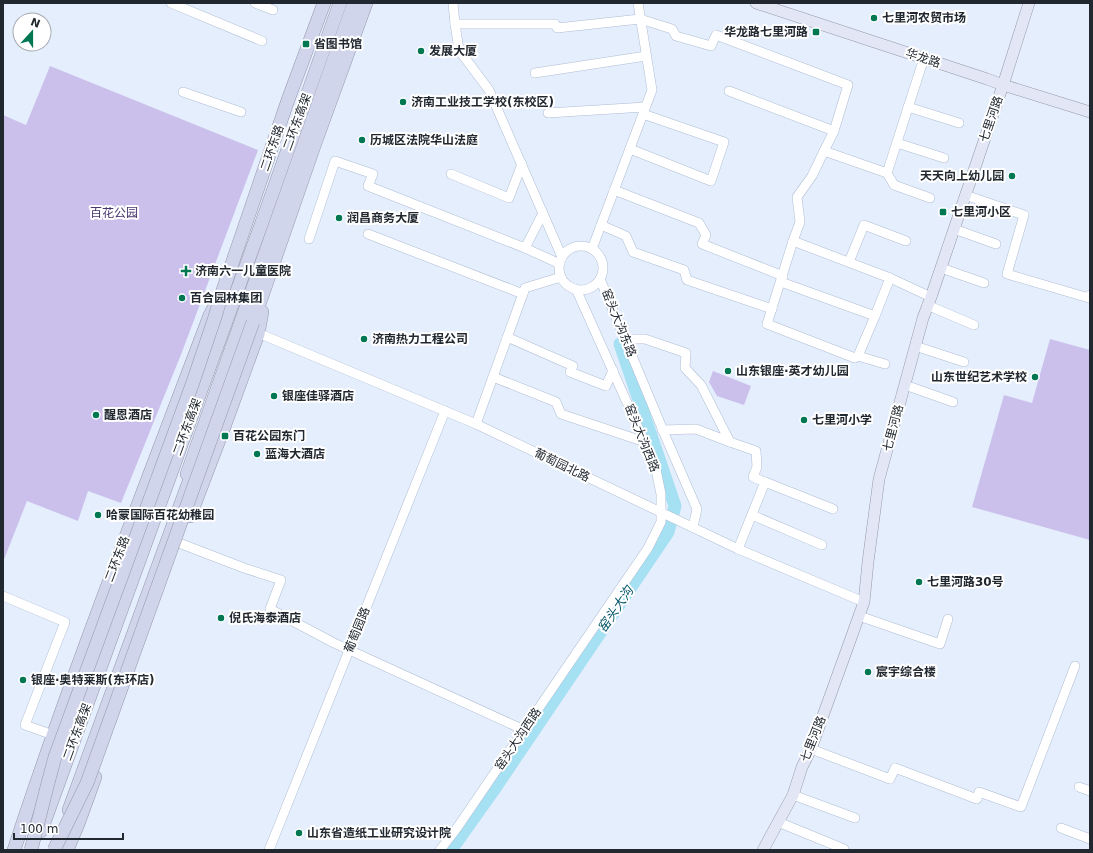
<svg xmlns="http://www.w3.org/2000/svg" width="1093" height="853" font-family="'DejaVu Sans','Noto Sans SC',sans-serif">
<style>
.green{fill:#cbc0ec}
.lines{fill:none;stroke-linecap:round;stroke-linejoin:round}
.river{stroke:#a6e0f3;stroke-width:13}
.minor-casing{stroke:#aebdd4;stroke-width:10}
.major-casing{stroke:#9498aa;stroke-width:12}
.highway-casing{stroke:#9498aa;stroke-width:14}
.minor{stroke:#fff;stroke-width:9}
.major{stroke:#e3e6f4;stroke-width:11}
.highway{stroke:#d1d5ec;stroke-width:13}
.highway-bridge-casing{stroke:#9498aa;stroke-width:14;stroke-linecap:butt}
.highway-bridge{stroke:#d1d5ec;stroke-width:13}
.poi-dot{fill:#007753;stroke:#fff;stroke-width:1.5}
.labels{text-anchor:middle;stroke-width:4;stroke-linejoin:round;paint-order:stroke}
.poi-label{font-size:12px;font-weight:bold;fill:#222830;stroke:#fff;text-anchor:start}
.street-label{font-size:12px;fill:#222830;stroke:#fff}
.park-label{font-size:12px;fill:#47356d;stroke:#fff}
.water-label{font-size:13px;font-style:italic;fill:#025569;stroke:#fff}
</style>
<rect width="100%" height="100%" fill="#e5eefc"/>
<g class="green">
<path d="M50 66 258 150 182 352 121 503 88 491 78 521 27 501 3 562V115L26 125Z"/>
<path d="M1050 339 1090 350V540L972 507 1004 395 1032 403Z"/>
<path d="M713 371 751 386 744 405 717 396 709 382Z"/>
</g>
<g class="lines">
<path class="river" d="M451 850 493 791 668 532 675 506 620 344"/>
<g class="minor-casing">
<g id="minor">
<path d="M171 3 262 41"/>
<path d="M255 3 273 10"/>
<path d="M453 3 455 24 459 50 489 90 562 257"/>
<path d="M455 24H555L557 28 640 19 672 29 676 36 711 46 716 35 848 85 834 131 824 151"/>
<path d="M535 73 646 56"/>
<path d="M729 91 834 131"/>
<path d="M183 92 241 112"/>
<path d="M908 107 959 123"/>
<path d="M548 113 645 107"/>
<path d="M897 143 944 158"/>
<path d="M630 149 711 181 724 142 643 114"/>
<path d="M887 173 894 185 930 198"/>
<path d="M451 174 509 198 522 164"/>
<path d="M614 190 699 223 706 235 702 244 783 276"/>
<path d="M965 195 1024 215 1007 274 1089 298 1090 295"/>
<path d="M601 225 626 236 633 252 684 270 687 280 772 309"/>
<path d="M954 229 996 244"/>
<path d="M368 234 523 294"/>
<path d="M309 239 335 161 373 174 368 186 525 248 543 213"/>
<path d="M793 241 890 278 931 297"/>
<circle cx="581" cy="268" r="22"/>
<path d="M525 248 560 264"/>
<path d="M592 249 652 90 638 3"/>
<path d="M849 262 864 225 906 241"/>
<path d="M941 268 984 283"/>
<path d="M600 279 667 440 697 509 693 527"/>
<path d="M781 282 875 316 890 278"/>
<path d="M927 305 974 325"/>
<path d="M875 316 858 356 885 364"/>
<path d="M258 333 476 424 738 549 864 602"/>
<path d="M507 337 573 366 570 372 606 386 613 370"/>
<path d="M625 339H645L686 353 685 368 701 385 730 442 756 451 757 467 753 477 765 482 738 549"/>
<path d="M915 346 964 362"/>
<path d="M858 356 855 358 767 324 793 241 800 222 797 197 812 176 824 151 887 173 924 58"/>
<path d="M493 377 556 402 561 414 645 442"/>
<path d="M905 385 953 402"/>
<path d="M476 424 525 288 561 277"/>
<path d="M662 430 696 429 730 442"/>
<path d="M765 482 833 509"/>
<path d="M752 515 822 545"/>
<path d="M179 543 244 568 281 580 270 609 334 643 524 730"/>
<path d="M3 596 65 622 25 725 53 735"/>
<path d="M859 616 940 644 948 619"/>
<path d="M811 749 890 779 895 768 977 799 979 792 1021 807 1075 666"/>
<path d="M1079 787 1090 791"/>
<path d="M793 795 855 818"/>
<path d="M778 822 844 849"/>
<path d="M1061 828 1090 839"/>
<path d="M269 850 445 411"/>
<path d="M440 850 457 828 648 548 661 522V494L655 465 576 289"/>
</g>
</g>
<g class="major-casing">
<g id="major">
<path d="M756 3 987 79 1003 85 1090 112"/>
<path d="M763 850 793 795 802 767 811 749 864 602 868 562 879 479 923 318 931 297 1003 85 1029 3"/>
</g>
</g>
<g class="highway-casing">
<g id="highway">
<path d="M246 330 253 322 314 146 366 3"/>
<path d="M187 474 354 3"/>
<path d="M190 516 224 427 258 334 262 312"/>
<path d="M69 810 194 468"/>
<path d="M41 831 261 225 340 3"/>
<path d="M14 850C73 670 143 493 210 315L222 293 288 100 324 3"/>
<path d="M67 850 78 824 95 777"/>
</g>
</g>
<use href="#minor" class="minor"/>
<use href="#major" class="major"/>
<use href="#highway" class="highway"/>
<g class="highway-bridge-casing">
<g id="highway-bridge">
<path d="M31 850 48 783 55 757 192 385 215 317 222 293"/>
<path d="M54 850 87 783 95 761 253 322"/>
</g>
</g>
<use href="#highway-bridge" class="highway-bridge"/>
</g>
<g class="poi-dot">
<circle cx="874" cy="18" r="4"/>
<rect x="812" y="28" width="8" height="8" rx="2"/>
<rect x="302" y="40" width="8" height="8" rx="2"/>
<circle cx="421" cy="51" r="4"/>
<circle cx="403" cy="102" r="4"/>
<circle cx="362" cy="140" r="4"/>
<circle cx="1012" cy="176" r="4"/>
<rect x="939" y="208" width="8" height="8" rx="2"/>
<circle cx="339" cy="218" r="4"/>
<path d="M184 265h4v4h4v4h-4v4h-4v-4h-4v-4h4z"/>
<circle cx="182" cy="298" r="4"/>
<circle cx="364" cy="339" r="4"/>
<circle cx="728" cy="371" r="4"/>
<circle cx="1035" cy="377" r="4"/>
<circle cx="274" cy="396" r="4"/>
<circle cx="96" cy="415" r="4"/>
<circle cx="804" cy="420" r="4"/>
<rect x="221" y="432" width="8" height="8" rx="2"/>
<circle cx="257" cy="454" r="4"/>
<circle cx="98" cy="515" r="4"/>
<circle cx="919" cy="582" r="4"/>
<circle cx="221" cy="618" r="4"/>
<circle cx="868" cy="672" r="4"/>
<circle cx="23" cy="680" r="4"/>
<circle cx="299" cy="833" r="4"/>
</g>
<g class="labels">
<g class="poi-label">
<text x="882" y="22">七里河农贸市场</text>
<text x="808" y="36" text-anchor="end">华龙路七里河路</text>
<text x="314" y="48">省图书馆</text>
<text x="429" y="55">发展大厦</text>
<text x="411" y="106">济南工业技工学校(东校区)</text>
<text x="370" y="144">历城区法院华山法庭</text>
<text x="1004" y="180" text-anchor="end">天天向上幼儿园</text>
<text x="951" y="216">七里河小区</text>
<text x="347" y="222">润昌商务大厦</text>
<text x="195" y="275">济南六一儿童医院</text>
<text x="190" y="302">百合园林集团</text>
<text x="372" y="343">济南热力工程公司</text>
<text x="736" y="375">山东银座·英才幼儿园</text>
<text x="1027" y="381" text-anchor="end">山东世纪艺术学校</text>
<text x="282" y="400">银座佳驿酒店</text>
<text x="104" y="419">醒恩酒店</text>
<text x="812" y="424">七里河小学</text>
<text x="233" y="440">百花公园东门</text>
<text x="265" y="458">蓝海大酒店</text>
<text x="106" y="519">哈蒙国际百花幼稚园</text>
<text x="927" y="586">七里河路30号</text>
<text x="229" y="622">倪氏海泰酒店</text>
<text x="876" y="676">宸宇综合楼</text>
<text x="31" y="684">银座·奥特莱斯(东环店)</text>
<text x="307" y="837">山东省造纸工业研究设计院</text>
</g>
<g class="street-label">
<text transform="translate(923 58) rotate(18)" y="4">华龙路</text>
<text transform="translate(991 119) rotate(-71)" y="4">七里河路</text>
<text transform="translate(297 122) rotate(-70)" y="4">二环东高架</text>
<text transform="translate(272 148) rotate(-71)" y="4">二环东路</text>
<text transform="translate(619 323) rotate(68)" y="4">窑头大沟东路</text>
<text transform="translate(187 427) rotate(-70)" y="4">二环东高架</text>
<text transform="translate(893 428) rotate(-75)" y="4">七里河路</text>
<text transform="translate(642 438) rotate(68)" y="4">窑头大沟西路</text>
<text transform="translate(562 465) rotate(26)" y="4">葡萄园北路</text>
<text transform="translate(117 559) rotate(-69)" y="4">二环东路</text>
<text transform="translate(357 630) rotate(-68)" y="4">葡萄园路</text>
<text transform="translate(77 732) rotate(-70)" y="4">二环东高架</text>
<text transform="translate(518 739) rotate(-56)" y="4">窑头大沟西路</text>
<text transform="translate(813 739) rotate(-68)" y="4">七里河路</text>
</g>
<g class="park-label">
<text x="114" y="217">百花公园</text>
</g>
<g class="water-label">
<text transform="translate(615 609) rotate(-56)" y="5">窑头大沟</text>
</g>
</g>
<rect width="1093" height="853" fill="none" stroke="#222830" stroke-width="8"/>
<g transform="translate(32 32) rotate(21)"><circle r="19" fill="#ffffff" stroke="#a7a9ac"/>
<path d="M0-3L7 15L0 10L-7 15Z" fill="#007753"/>
<text y="-6" font-size="11" font-weight="bold" text-anchor="middle" fill="#222830">N</text>
</g>
<path d="M14 833v6h109v-6" fill="none" stroke="#222830" stroke-width="2"/>
<text x="20" y="833" font-size="12" fill="#222830" stroke="#ffffff" stroke-width="3" paint-order="stroke">100 m</text>
</svg>
